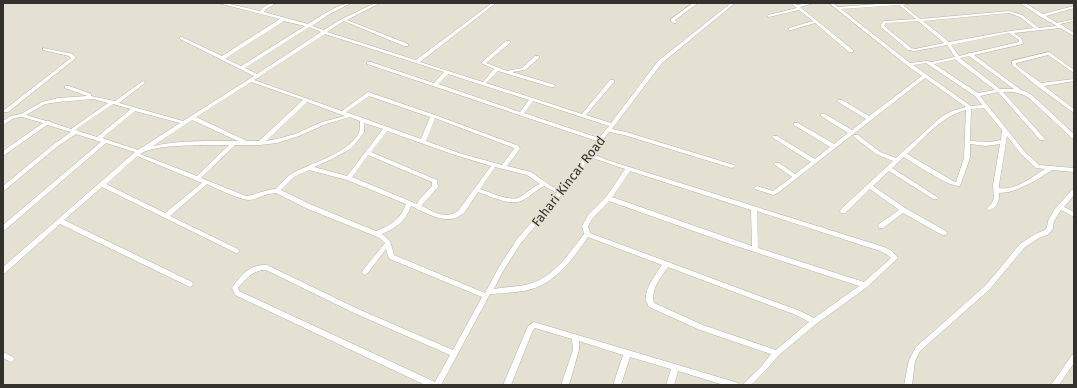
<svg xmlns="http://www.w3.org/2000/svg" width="1077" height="388" font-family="'Fira Sans',sans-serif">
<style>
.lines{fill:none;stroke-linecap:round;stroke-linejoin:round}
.minor-casing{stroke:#858276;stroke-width:0.5}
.minor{fill:#fff;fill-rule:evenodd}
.labels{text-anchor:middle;stroke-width:3;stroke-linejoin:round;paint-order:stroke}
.street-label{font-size:13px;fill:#32312c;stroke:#e4e1d3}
</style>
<rect width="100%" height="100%" fill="#e4e1d3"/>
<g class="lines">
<g class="minor-casing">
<g id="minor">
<path d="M218 3H225L260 11C264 6 269 3 276 3L266 9 264 12 308 24C318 18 339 3 351 3L328 15 312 26 324 30 340 20 375 3H380L347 20 408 44V46H404L344 21 327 32 416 60 492 3H496L420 62 483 82 494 69 481 63 506 41H510V43L486 63 507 71 522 68 535 56H539V58L525 70 512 72 555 85V86L553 87H551L498 71 486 83 582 114 610 80H614V82L586 115 611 123 658 61 731 3H735L662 63 612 129 626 132 734 165 735 166 734 167 732 168 624 135 609 132 593 154 607 160 884 247 892 251 898 258 867 287 816 324 779 355 765 371 751 385H742L744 383 761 367 771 354 700 330 649 307C648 306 647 302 646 301 644 289 656 274 662 265L588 237C571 261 555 285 524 291 513 293 501 293 490 294L441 385H425L235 295 232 288C240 275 251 264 267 265L358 309 453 350 482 297 390 259 388 256 386 249 367 274 365 275 363 274 362 272 363 270 385 243 380 238 308 209 276 193C267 193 258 199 249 200 241 200 215 188 207 184L170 216 238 249 239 251 238 253H236L102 187 64 220 192 282 193 284 192 286 190 287 60 224 5 273 3 274V267L135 152 106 143 5 230H3V225L101 142 76 134 58 146 5 190 3 191V186L54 144 71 132 47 125 3 156V151L43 123 22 117 14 118 3 125V121L11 116 21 114 42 102 58 98 87 96 65 88V86H69L91 94V96L115 101 143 81 145 82V83L119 103 183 121 254 76 180 39V37H182L222 56 280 19ZM284 21 305 26 241 66 226 59V58ZM309 27 321 32 257 74 245 68ZM325 34 444 72 434 83 371 62H367V64L597 141 560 189 551 186 531 172 507 166 519 150 520 149 519 146 435 115 368 92 342 111 254 80 260 77V76ZM448 74 529 100 520 112 438 84ZM251 82 303 100 259 141H247L196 117ZM369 96 430 117 421 139 346 112ZM93 99 108 103 71 129 50 122V121H46L26 115 45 104 58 102ZM533 101 609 126 599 138 524 113ZM307 102 345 116 322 122 295 134 277 139 266 141ZM113 104 131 109 97 137 78 131 76 129ZM135 111 180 123 138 150 102 138ZM350 117 360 121C360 125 360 130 359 133 348 154 310 163 291 174 285 178 281 184 276 189 266 189 256 195 246 196L201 178 235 145H260L277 143 299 136 326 124ZM435 118 514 148V149L502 165 459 153 426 141ZM192 120 238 141C209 141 180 140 153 146ZM364 123 383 129 347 176 314 167 332 159 350 149 357 142 364 132ZM387 131 455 155 491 166 458 211C446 220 434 212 422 206L423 204 438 187 437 180 371 152ZM200 145H229L197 176 140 154C154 145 184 146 200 145ZM368 155 432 182V186L418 201 417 204 352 177ZM137 156 195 180 202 183 165 213 106 184ZM590 157 625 169 606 197 588 215 582 226 584 234C568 255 552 280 525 285 514 287 504 287 494 289L503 271 521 243 563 193ZM495 167 527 175 540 184C532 187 526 194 518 198 509 201 489 192 480 189ZM309 170 347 180 406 204C400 220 391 225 376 231L312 205 281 190 294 177ZM630 171 751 210 752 246 612 197ZM544 186 557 193 517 239 499 267 485 293 394 255 390 241 382 234C397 227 405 222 411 206 424 212 447 226 461 215 467 211 473 199 478 192 490 196 511 207 523 200 531 196 536 190 544 186ZM609 201 730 244 859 286 814 318 800 311 590 233 588 226 592 219ZM757 211 880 251 888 255 891 258 864 282 758 248ZM668 267 796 315 809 322 776 350 703 325 654 303C650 290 661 277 668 267ZM262 270H266L354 313 450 355 435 382 239 291 238 288C245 280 251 272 262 270Z"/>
<path d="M693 3H698L675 20 677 22 676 23H674L671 21V19Z"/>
<path d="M791 3H795L797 5 806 3H814L800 7 853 50V52H849L815 23 791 30H789V28L813 21 799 10 769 17 767 16 768 15 797 8Z"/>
<path d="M829 3H833L838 7 891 3H910L908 4 903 5 920 19 1009 11 1022 15 1039 28 1057 26 1041 17 1020 3H1025L1043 14 1074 6V8L1046 16 1057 23 1074 19V21L1060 24 1074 33V36L1060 28 1014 33 1022 39 1023 44 974 55 1021 90 1027 92 1033 96 1074 134V139L1072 138 1029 98C1021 93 1013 91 1003 92L1045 139 1044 140H1040L998 92 980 96 1025 152 1039 165 1074 168V172L1052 170 1033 182 1018 189 1009 192 999 193C1000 200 996 210 988 210L987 208 992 203 994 198 993 185 1000 144 986 146 970 144V158L960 186C949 187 915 164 904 157 900 161 896 164 892 168L937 197 938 198 937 199H933L889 171 873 186 905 208 946 231 947 233 946 235H942L903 213 883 228H879L878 226 879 224 899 210 870 189 845 213H841L840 211 841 209 893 161 876 154 854 137 853 136 854 135H858L880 152 896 158 941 117 952 111 966 107 925 78 779 192 773 195 755 189 754 188 755 187 757 186 773 191 792 177 775 165 774 164 775 163H779L795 174 811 162 773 138 772 137 773 136H777L815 159 830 147 794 125V123H798L834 144 848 133 821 116V114H825L852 130 866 119 838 102V100H842L869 116 922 76 909 67ZM899 5 916 19 885 21C883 21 880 25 881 27L908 50 915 51 947 45 955 57 931 62 927 61 910 63 841 9ZM1009 13 1020 17 1034 28 1010 31 949 42 923 21ZM918 21 944 43 915 49 911 48 884 26 886 23ZM1009 33 1019 40V42L971 53H969L967 54 959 56 951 45ZM969 56 1014 89H1000L960 58ZM956 59 957 61 995 90 978 93 934 64ZM926 63 975 96 982 105 971 106 913 65ZM984 108 1002 130 1001 140 990 142 970 141 971 109ZM966 110 964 158 956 182 953 181 907 154C924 138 943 115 966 110ZM1007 136 1021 154 1036 168 1045 169C1032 177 1015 191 999 188V185Z"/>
<path d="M43 48 73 54 76 58 8 112H4V110L71 58 69 56 43 50Z"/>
<path d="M1049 52 1074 70V73L1048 55 1016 63V65L1041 83 1074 79V81L1044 86 1074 109V113L1037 86 1012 65V61Z"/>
<path d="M1074 189V195L1064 207 1074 212V217L1061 210 1054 221 1053 228 1049 234 1039 238 1024 248 990 289 920 351 915 361 912 385H904L909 360 916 347 986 285 1020 244 1035 234 1045 230 1047 227 1048 221 1054 210 1072 190Z"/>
<path d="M534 322 735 382 737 383 739 385H724L678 371 674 385H666L671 369 630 357 621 385H613L623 355 579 341V350L569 385H561L573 350 572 339 535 328 533 330 511 385H503L528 326Z"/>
<path d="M3 352 13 357 14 359 13 361 11 362 3 358Z"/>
<path d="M1074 354V363L1059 385H1051L1072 355Z"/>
</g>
</g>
<use href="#minor" class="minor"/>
</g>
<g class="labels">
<g class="street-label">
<text transform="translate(568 181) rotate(-52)" y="5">Fahari Kincar Road</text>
</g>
</g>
<rect width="1077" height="388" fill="none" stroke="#32312c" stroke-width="8"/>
</svg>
